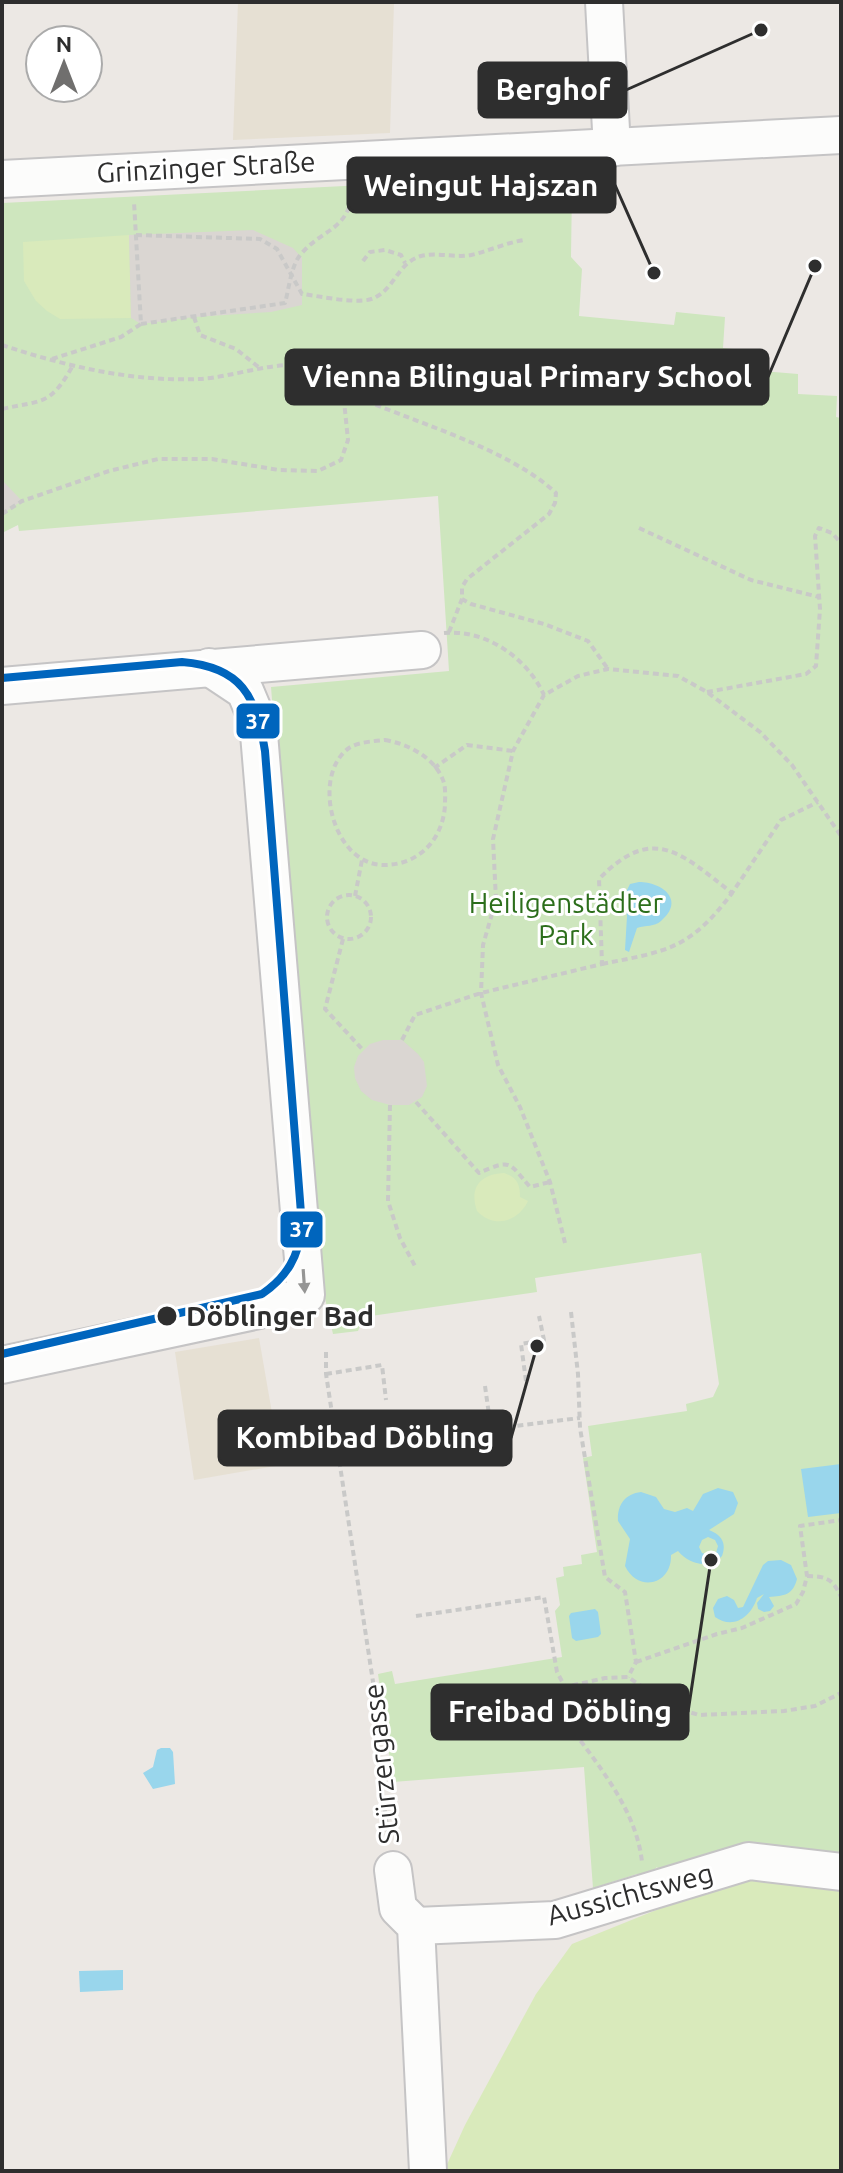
<svg xmlns="http://www.w3.org/2000/svg" width="843" height="2173" font-family="Ubuntu,sans-serif">
<style>
.education{fill:#e6e0d3}
.green{fill:#cee6be}
.pitch{fill:#d9eabb}
.plaza{fill:#dad6d2}
.water{fill:#99d6ec;fill-rule:evenodd}
.lines{fill:none;stroke-linecap:round;stroke-linejoin:round}
.minor-casing{stroke:#c5c4c5;stroke-width:40}
.path{stroke:#c9c9c8;stroke-width:4;stroke-dasharray:6 4;stroke-linecap:butt}
.minor{stroke:#fcfcfb;stroke-width:36}
.tram-1-casing{stroke:#fff;stroke-width:14}
.tram-1{stroke:#0065bd;stroke-width:8}
.oneway{fill:#959594}
.stop-dot{fill:#2e2e2e;stroke:#fff;stroke-width:3}
.labels{text-anchor:middle;stroke-width:6;stroke-linejoin:round;paint-order:stroke}
.street-label{font-size:28px;fill:#2e2e2e;stroke:#fff}
.park-label{font-size:28px;fill:#2c6e1b;stroke:#fff}
.stop-label{font-size:28px;font-weight:bold;fill:#2e2e2e;stroke:#fff;text-anchor:start}
.leader{fill:none;stroke:#2e2e2e;stroke-width:3}
.callout-dot{fill:#2e2e2e;stroke:#fff;stroke-width:3}
.callout{fill:#2e2e2e;stroke:#2e2e2e;stroke-width:3}
.callout-label{font-size:30px;text-anchor:middle;font-weight:bold;fill:#fff}
.line-badge{stroke:#fff;stroke-width:3}
.badge-label{font-size:22px;text-anchor:middle;font-weight:bold;fill:#fff}
</style>
<rect width="100%" height="100%" fill="#ece8e4"/>
<g class="education">
<path d="M238 2H394L390 133 233 140Z"/>
<path d="M259 1338 281 1465 194 1480 175 1352Z"/>
</g>
<path class="green" d="M385 184 386 188 399 198 572 188 571 257 582 269 579 316 674 325 676 312 725 317 723 348 764 352 762 371 798 374V394L837 396 836 417 841 418V1856L662 1877 657 1867 650 1874H637L593 1888 584 1767 393 1782 378 1674 392 1671 395 1684 562 1657 555 1611 560 1605 556 1578 564 1576 563 1567 582 1564 581 1555 597 1552 583 1458 592 1456 588 1426 687 1411 686 1404 713 1397 719 1384 701 1253 535 1278 537 1292 364 1317 358 1331 333 1334 316 1258 271 687 449 671 438 496 19 531 18 525 2 533V203Z"/>
<g class="pitch">
<path d="M129 235 131 318 60 319 47 311 36 301 24 281 23 242Z"/>
<path d="M504 1173C517 1177 520 1184 520 1197L528 1201C518 1222 494 1229 477 1211 469 1188 480 1174 504 1173Z"/>
<path d="M753 1871 841 1882V2171H444L465 2125 536 1994 572 1944Z"/>
</g>
<g class="plaza">
<path d="M253 230 293 248 302 258V305L271 312 194 317 141 324 131 318 129 235Z"/>
<path d="M2 480 22 501 2 514Z"/>
<path d="M383 1040H402L418 1054 424 1062 427 1086 422 1097 409 1105H390L372 1100 361 1091 355 1078 354 1067 358 1056 370 1044Z"/>
</g>
<g class="water">
<path d="M639 882C662 882 686 900 661 921 654 927 646 925 637 928L629 952 625 950 627 916 624 896 630 884Z"/>
<path d="M841 1464V1513L808 1517 801 1469Z"/>
<path d="M718 1488 733 1492 738 1503 734 1514 709 1530C721 1535 727 1542 722 1556 709 1569 690 1565 678 1551L671 1555C672 1585 638 1593 625 1566L630 1539 618 1521C617 1506 624 1494 641 1492L656 1497 664 1509 675 1512 687 1508 693 1511 703 1494ZM708 1537 715 1540 718 1546 716 1553 709 1555 702 1553 699 1547 702 1540Z"/>
<path d="M781 1560 791 1565 797 1579C793 1595 784 1596 769 1597L774 1606 770 1611 764 1612 758 1609 757 1603 764 1594 757 1598C751 1617 733 1630 715 1617L713 1608 718 1599 727 1596 734 1600 738 1608 743 1607 763 1565 768 1561Z"/>
<path d="M595 1609 598 1612 601 1634 598 1637 576 1641 572 1638 569 1616 571 1613Z"/>
<path d="M161 1748H170L173 1752 175 1784 153 1789 143 1773 153 1767 157 1750Z"/>
<path d="M123 1970V1990L80 1992 79 1971Z"/>
</g>
<g class="lines">
<g class="minor-casing">
<g id="minor">
<path d="M604 2 612 148"/>
<path d="M2 179 841 135"/>
<path d="M2 686 422 650"/>
<path d="M2 1365 264 1309 306 1295 258 722 245 691 209 667"/>
<path d="M393 1870 398 1908 416 1926 428 2171"/>
<path d="M416 1926 555 1920 749 1861 841 1872"/>
</g>
</g>
<g class="path">
<path d="M136 235 260 239 277 249 302 294C320 296 362 306 376 297 395 287 398 263 421 256 438 252 455 258 471 255 489 251 505 243 524 240"/>
<path d="M363 261 370 252 385 250 401 255 405 263"/>
<path d="M194 317 200 335 236 349 261 369"/>
<path d="M141 324 285 303C289 289 291 265 301 254 322 229 348 231 353 191"/>
<path d="M2 345C65 366 132 382 199 379 231 378 285 357 314 368 327 372 335 387 348 393 409 421 507 447 556 493L555 503 549 514 467 579 462 587V599L471 604 544 624 588 641 608 669"/>
<path d="M52 359 121 337 141 324 134 202"/>
<path d="M2 409C42 400 50 406 72 367"/>
<path d="M2 514 22 501 109 471 158 459H212L279 470 318 471 341 460 348 440 343 391"/>
<path d="M639 528 751 580 819 597"/>
<path d="M449 632 462 599"/>
<path d="M444 633C486 629 527 658 544 695"/>
<path d="M707 692 806 674 816 666 820 609 815 536 819 528 832 533 841 543"/>
<path d="M385 740C408 744 434 757 443 780 446 787 445 798 445 805 443 840 418 866 382 865 332 863 311 775 349 748 358 742 375 741 385 740Z"/>
<path d="M434 768 467 745 513 751"/>
<circle cx="349" cy="917" r="22"/>
<path d="M355 896 362 860"/>
<path d="M343 939 325 1009 363 1050"/>
<path d="M602 964C668 951 690 949 732 893"/>
<path d="M402 1040 415 1015 481 993 602 964 599 879C653 823 682 854 732 893L781 820 818 802"/>
<path d="M416 1102 479 1173C512 1158 509 1163 530 1187L550 1182"/>
<path d="M390 1105 388 1201 400 1238 416 1268"/>
<path d="M565 1243 550 1182 520 1107 498 1065 481 993 483 945 496 900 493 839 513 751 544 695 578 676 608 669 678 676 707 692 760 732 792 765 841 836"/>
<path d="M571 1312 578 1374 580 1428 605 1577 625 1592 636 1662 628 1677"/>
<path d="M326 1352V1374L379 1721V1771L389 1840"/>
<path d="M326 1374 382 1365 386 1400"/>
<path d="M526 1381 521 1344 544 1340 539 1316"/>
<path d="M485 1386 491 1429 580 1418"/>
<path d="M336 1436 405 1424 406 1439 459 1431 457 1417 489 1413"/>
<path d="M807 1576C826 1576 833 1579 841 1597"/>
<path d="M416 1616 544 1597 557 1672 565 1687 605 1678 628 1677 672 1707 699 1715 784 1711 815 1706 841 1693"/>
<path d="M636 1662 717 1634 742 1628 796 1604 803 1592 807 1576 800 1526 841 1520"/>
<path d="M565 1687 562 1715C593 1760 636 1806 642 1862"/>
</g>
<use href="#minor" class="minor"/>
<g class="tram-1-casing">
<path id="tram-1" d="M2 678 182 662C242 667 256 696 265 751L302 1226C299 1256 287 1277 262 1294L2 1354"/>
</g>
<use href="#tram-1" class="tram-1"/>
</g>
<defs><path id="oneway-solid" d="M-6-.8H1V-3.2L6.5 0L1 3.2V.8H-6Z" transform="scale(2)"/></defs>
<use class="oneway" href="#oneway-solid" transform="translate(304 1281) rotate(86)"/>
<circle class="stop-dot" cx="167" cy="1316" r="11"/>
<g class="labels">
<g class="street-label">
<text transform="translate(206 167) rotate(-3)" y="10">Grinzinger Straße</text>
<text transform="translate(381 1764) rotate(-96)" y="10">Stürzergasse</text>
<text transform="translate(630 1894) rotate(-15)" y="10">Aussichtsweg</text>
</g>
<g class="park-label">
<text x="566" y="913">Heiligenstädter<tspan x="566" dy="32">Park</tspan></text>
</g>
<g class="stop-label">
<text x="186" y="1326">Döblinger Bad</text>
</g>
</g>
<path class="leader" d="M761 30L626 90M654 273L615 185M815 266L768 377M537 1346L511 1438M711 1560L688 1712"/>
<g class="callout-dot">
<circle cx="761" cy="30" r="8"/>
<circle cx="654" cy="273" r="8"/>
<circle cx="815" cy="266" r="8"/>
<circle cx="537" cy="1346" r="8"/>
<circle cx="711" cy="1560" r="8"/>
</g>
<g class="callout">
<rect x="479" y="63" width="147" height="54" rx="8"/>
<rect x="348" y="158" width="267" height="54" rx="8"/>
<rect x="286" y="350" width="482" height="54" rx="8"/>
<rect x="219" y="1411" width="292" height="54" rx="8"/>
<rect x="432" y="1685" width="256" height="54" rx="8"/>
</g>
<g class="callout-label">
<text x="553" y="100">Berghof</text>
<text x="481" y="196">Weingut Hajszan</text>
<text x="527" y="387">Vienna Bilingual Primary School</text>
<text x="365" y="1448">Kombibad Döbling</text>
<text x="560" y="1722">Freibad Döbling</text>
</g>
<g class="line-badge">
<rect x="235" y="702" width="46" height="38" rx="8" fill="#0065bd"/>
<rect x="279" y="1210" width="45" height="39" rx="8" fill="#0065bd"/>
</g>
<g class="badge-label">
<text x="258" y="729">37</text>
<text x="302" y="1237">37</text>
</g>
<rect width="843" height="2173" fill="none" stroke="#2e2e2e" stroke-width="8"/>
<g transform="translate(64 64)"><circle r="38" fill="#ffffff" stroke="#ababab" stroke-width="2"/>
<path d="M0-6L14 30L0 20L-14 30Z" fill="#706f6e"/>
<text y="-12" font-size="22" font-weight="bold" text-anchor="middle" fill="#2e2e2e">N</text>
</g>
</svg>
